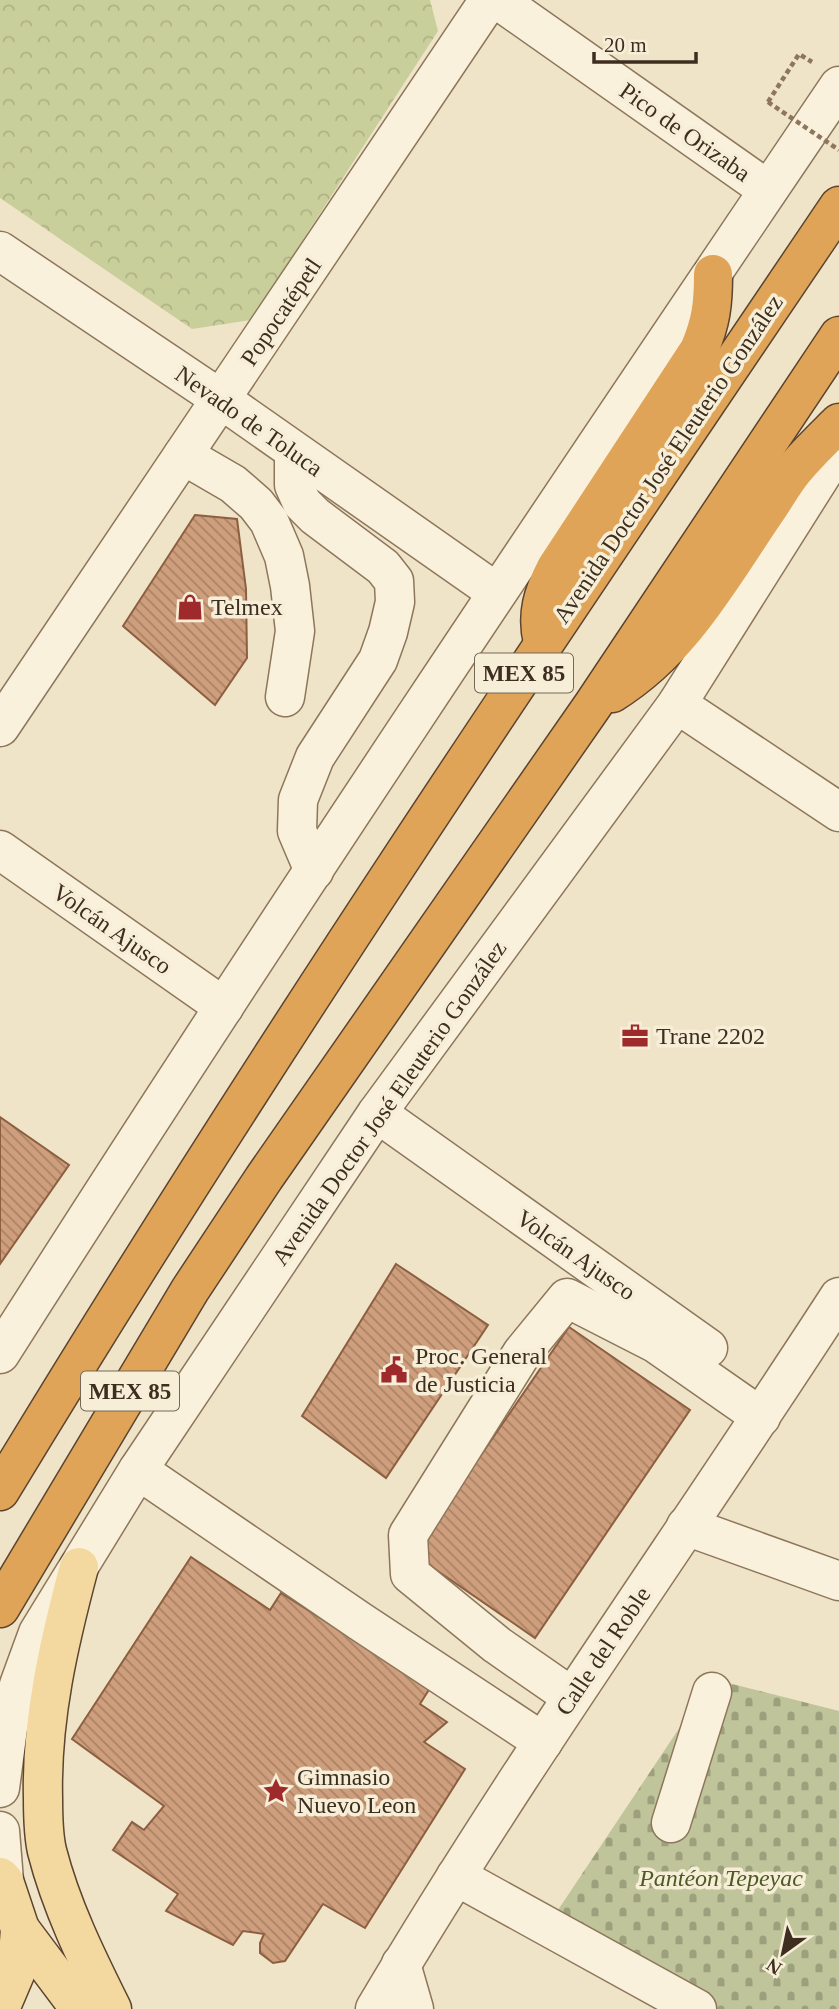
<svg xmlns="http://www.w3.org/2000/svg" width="839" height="2009" font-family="Georgia,serif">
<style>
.cemetery{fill:url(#cemetery-stones)}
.park{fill:url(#park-crowns)}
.building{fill:url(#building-back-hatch);stroke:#8d5f41;stroke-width:2}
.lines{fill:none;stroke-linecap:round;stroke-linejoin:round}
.minor-casing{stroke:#8d765c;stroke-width:41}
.major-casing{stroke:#5b4430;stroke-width:41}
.highway-casing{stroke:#5b4430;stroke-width:41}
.path{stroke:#8d765c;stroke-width:4.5;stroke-dasharray:5 3.5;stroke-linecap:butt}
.minor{stroke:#faf1dc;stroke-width:38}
.major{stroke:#f3d9a0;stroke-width:38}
.highway{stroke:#e0a458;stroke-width:38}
.path-bridge{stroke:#8d765c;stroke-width:4.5;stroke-dasharray:5 3.5;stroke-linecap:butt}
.labels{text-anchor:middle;stroke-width:7;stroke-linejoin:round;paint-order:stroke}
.shield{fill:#f7eed8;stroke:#756857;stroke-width:2}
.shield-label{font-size:23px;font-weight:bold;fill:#3d2e20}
.street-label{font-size:24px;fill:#3d2e20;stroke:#f7eed8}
.poi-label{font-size:24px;fill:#3d2e20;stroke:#f7eed8;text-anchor:start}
.park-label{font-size:24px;font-style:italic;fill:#4d5a26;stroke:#f7eed8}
</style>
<defs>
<pattern id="cemetery-stones" width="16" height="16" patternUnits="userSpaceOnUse" patternTransform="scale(1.75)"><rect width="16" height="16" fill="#bfc49a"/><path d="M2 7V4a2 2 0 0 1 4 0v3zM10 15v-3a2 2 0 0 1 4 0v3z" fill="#9ca07d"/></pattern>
<pattern id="park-crowns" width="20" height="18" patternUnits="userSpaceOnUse" patternTransform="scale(1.75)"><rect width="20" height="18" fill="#c9cf9b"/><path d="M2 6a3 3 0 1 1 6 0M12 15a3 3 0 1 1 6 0" fill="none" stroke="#aeb285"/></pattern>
<pattern id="building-back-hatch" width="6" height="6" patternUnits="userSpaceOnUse" patternTransform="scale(1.75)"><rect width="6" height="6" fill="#cf9f7d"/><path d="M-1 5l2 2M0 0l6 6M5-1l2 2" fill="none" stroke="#a98266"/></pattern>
</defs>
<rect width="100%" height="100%" fill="#f0e4c8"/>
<path class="cemetery" d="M712 1679 839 1711V2009H714L550 1922Z"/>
<path class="park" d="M0 0H430L438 31 251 320 192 329 0 198Z"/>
<g class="building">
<path d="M195 515 237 519 246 589 247 658 215 705 123 626Z"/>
<path d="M0 1117 69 1165 0 1264Z"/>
<path d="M396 1264 488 1325 386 1478 302 1416Z"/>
<path d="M569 1327 690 1410 535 1638 413 1554Z"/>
<path d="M191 1557 270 1610 281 1593 430 1688 420 1704 447 1722 424 1742 465 1769 365 1928 323 1904 285 1961 273 1963 260 1953V1943L264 1934 243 1931 233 1945 166 1911 178 1894 113 1850 132 1822 144 1830 164 1806 72 1739Z"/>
</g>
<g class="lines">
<g class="minor-casing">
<g id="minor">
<path d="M498 0 768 190"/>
<path d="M0 251 222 400 496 592"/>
<path d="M294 453V485L302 503 315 516 383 567 394 581 395 602 388 632 378 660 315 757 298 800 297 831 314 871"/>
<path d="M183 455 233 484 256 504 269 521 284 556 290 586 295 631 285 697"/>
<path d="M677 704 839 812"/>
<path d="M0 727 489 0"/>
<path d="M0 850 224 1007"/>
<path d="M377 1113 708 1348"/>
<path d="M0 1354C272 926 555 505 839 86"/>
<path d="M138 1470 361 1622 543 1742"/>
<path d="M686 1526 839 1581"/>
<path d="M572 1697 497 1645 410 1574 408 1535 522 1353 567 1298 655 1343 761 1417"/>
<path d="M0 1788 8 1728 19 1685 38 1633 138 1470 377 1113 677 704 839 447"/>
<path d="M671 1823 712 1692"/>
<path d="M0 1831 4 1881"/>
<path d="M456 1876 697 2009"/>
<path d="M401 1964 414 2009"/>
<path d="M375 2009C519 1765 685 1535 839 1297"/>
</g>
</g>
<g class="major-casing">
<g id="major">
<path d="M79 1567C59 1642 41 1719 43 1798 43 1815 43 1834 47 1851 61 1906 87 1959 112 2009"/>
<path d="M0 1877 4 1881 20 1929 17 1969 0 2009"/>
<path d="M20 1929 80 2009"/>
</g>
</g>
<g class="highway-casing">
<g id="highway">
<path d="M543 642C536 615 543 593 556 568L699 350C711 322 713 304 713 274"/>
<path d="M612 693C683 649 721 577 767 510 776 497 784 482 794 470 808 453 824 438 839 423"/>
<path d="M0 1491C265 1053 552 630 839 206"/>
<path d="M0 1608 190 1290 264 1178 593 705 839 336"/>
</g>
</g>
<path class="path" d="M768 102 799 54 812 62"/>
<use href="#minor" class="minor"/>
<use href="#major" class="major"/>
<use href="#highway" class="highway"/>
<path class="path-bridge" d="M768 102 839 150"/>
</g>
<defs>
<g id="shop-bare" transform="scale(2.1)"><path d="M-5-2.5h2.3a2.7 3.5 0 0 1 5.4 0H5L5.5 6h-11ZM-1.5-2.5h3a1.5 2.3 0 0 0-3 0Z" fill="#9e2a2b" stroke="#f7eed8" stroke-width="2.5" paint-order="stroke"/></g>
<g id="office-bare" transform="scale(2.1)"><path d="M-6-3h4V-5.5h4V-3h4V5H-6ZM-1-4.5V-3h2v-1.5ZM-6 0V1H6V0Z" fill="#9e2a2b" stroke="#f7eed8" stroke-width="2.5" paint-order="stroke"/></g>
<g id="civic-bare" transform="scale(2.1)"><path d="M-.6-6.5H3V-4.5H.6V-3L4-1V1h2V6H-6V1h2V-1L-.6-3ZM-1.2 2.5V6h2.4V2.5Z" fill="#9e2a2b" stroke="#f7eed8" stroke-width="2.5" paint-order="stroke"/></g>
<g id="sight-bare" transform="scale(2.1)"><path d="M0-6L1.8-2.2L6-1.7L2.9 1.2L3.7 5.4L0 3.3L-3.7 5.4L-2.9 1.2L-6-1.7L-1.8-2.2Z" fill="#9e2a2b" stroke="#f7eed8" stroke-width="2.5" paint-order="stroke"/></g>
</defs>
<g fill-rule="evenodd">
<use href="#shop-bare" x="190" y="607"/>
<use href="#office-bare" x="635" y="1036"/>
<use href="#civic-bare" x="394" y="1370"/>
<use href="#sight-bare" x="276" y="1791"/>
</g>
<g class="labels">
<g class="shield">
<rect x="475" y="653.5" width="98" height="39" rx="5"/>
<rect x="81" y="1371.5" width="98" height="39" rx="5"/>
</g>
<g class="shield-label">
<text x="524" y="681">MEX 85</text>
<text x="130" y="1399">MEX 85</text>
</g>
<g class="street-label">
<text transform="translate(685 132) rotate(35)" y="8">Pico de Orizaba</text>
<text transform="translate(281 312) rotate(-56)" y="8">Popocatépetl</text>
<text transform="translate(249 421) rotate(35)" y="8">Nevado de Toluca</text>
<text transform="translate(668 459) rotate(-56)" y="8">Avenida Doctor José Eleuterio González</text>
<text transform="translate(112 929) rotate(35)" y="8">Volcán Ajusco</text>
<text transform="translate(389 1103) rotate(-55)" y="8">Avenida Doctor José Eleuterio González</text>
<text transform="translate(576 1255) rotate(35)" y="8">Volcán Ajusco</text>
<text transform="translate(603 1651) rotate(-56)" y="8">Calle del Roble</text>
</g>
<g class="poi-label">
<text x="211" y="615">Telmex</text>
<text x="656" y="1044">Trane 2202</text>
<text x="415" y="1364">Proc. General<tspan x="415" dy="28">de Justicia</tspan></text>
<text x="297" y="1785">Gimnasio<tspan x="297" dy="28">Nuevo Leon</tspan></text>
</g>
<g class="park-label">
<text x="721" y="1886">Pantéon Tepeyac</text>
</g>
</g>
<g transform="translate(783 1953) rotate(213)" stroke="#f7eed8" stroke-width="5" paint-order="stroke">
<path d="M0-5L12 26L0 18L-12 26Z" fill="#3d2e20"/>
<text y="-10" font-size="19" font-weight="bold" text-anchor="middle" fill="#3d2e20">N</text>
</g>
<path d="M594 52v10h102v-10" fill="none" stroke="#3d2e20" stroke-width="3.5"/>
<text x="604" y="52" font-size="21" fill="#3d2e20" stroke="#f7eed8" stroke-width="5" paint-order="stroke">20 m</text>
</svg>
